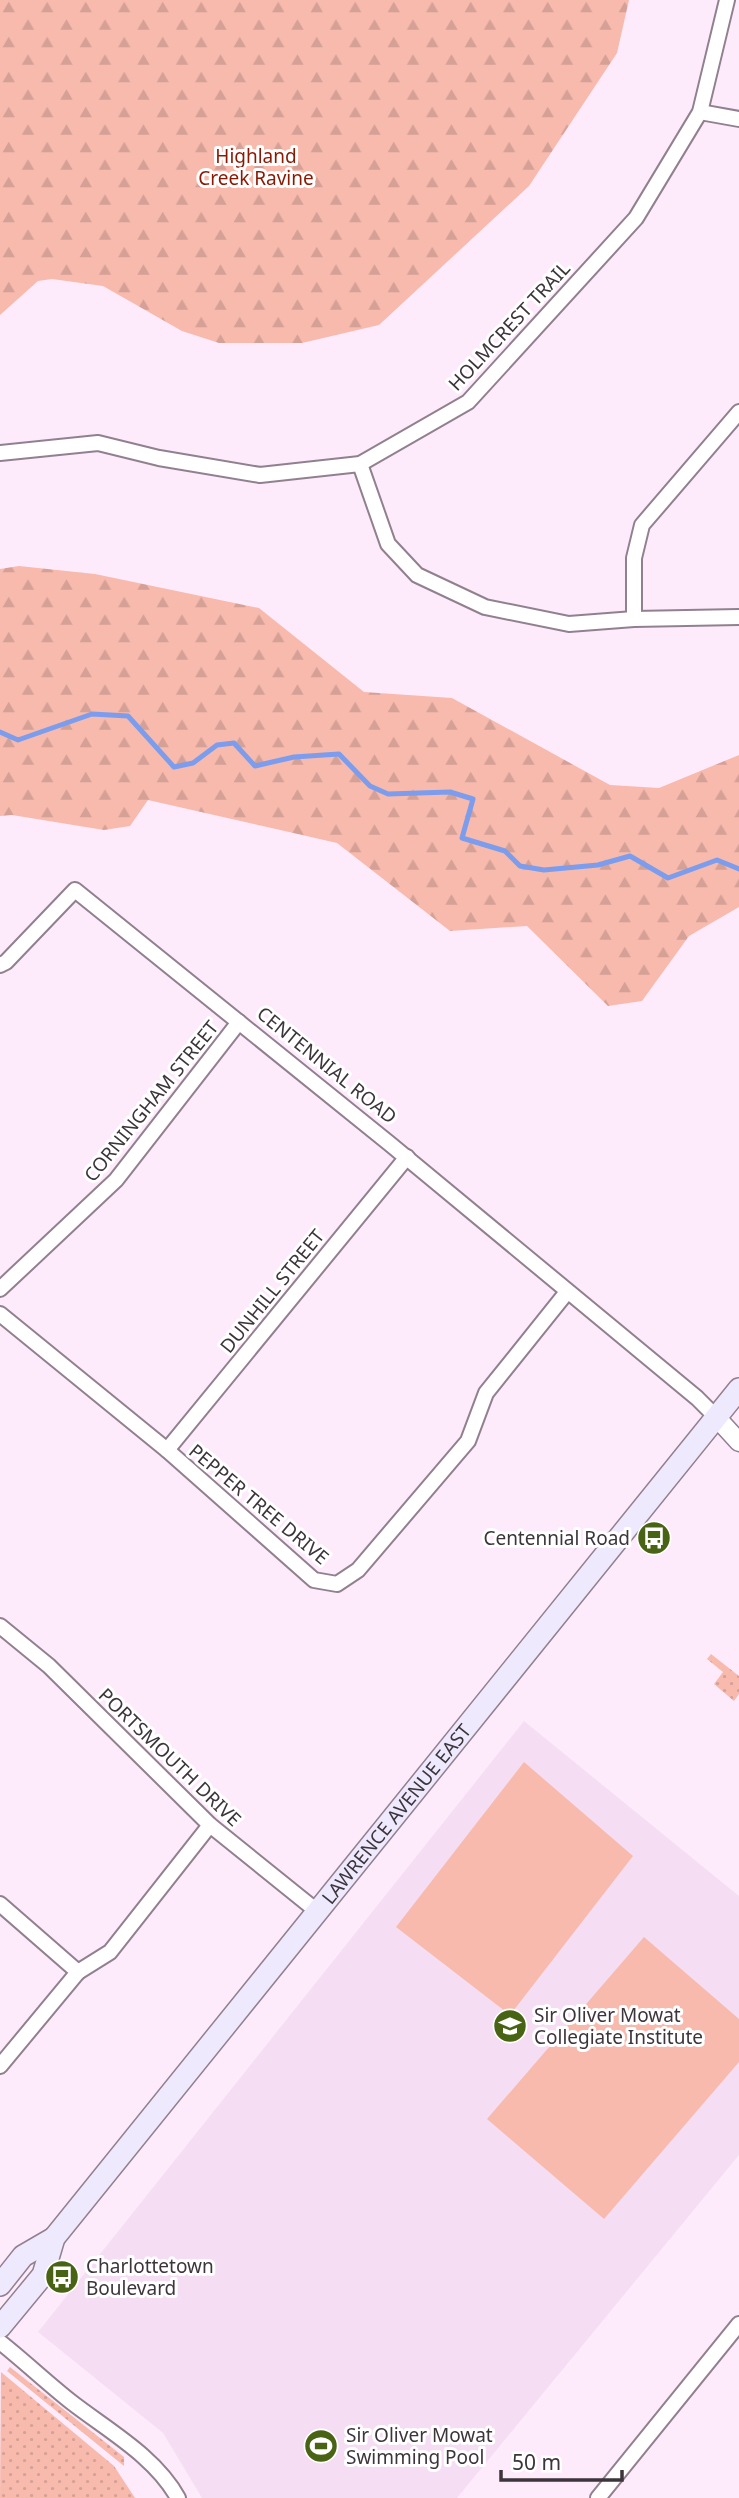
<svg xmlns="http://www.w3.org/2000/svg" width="739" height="2498" font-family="'Noto Sans',sans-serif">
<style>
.built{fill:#f5def3}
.grass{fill:url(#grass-dots)}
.forest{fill:url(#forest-firs)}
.garden{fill:#f7baad}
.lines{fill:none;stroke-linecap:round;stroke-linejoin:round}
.stream{stroke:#7c9ded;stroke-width:5}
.minor-casing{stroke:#91818f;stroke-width:18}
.tertiary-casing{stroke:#91818f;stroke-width:21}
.secondary-casing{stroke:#91818f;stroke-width:24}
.minor{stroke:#fff;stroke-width:14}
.tertiary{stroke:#fff;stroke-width:18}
.secondary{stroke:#efe9fe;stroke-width:21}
.labels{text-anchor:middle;stroke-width:6;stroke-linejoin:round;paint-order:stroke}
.park-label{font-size:19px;fill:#8b1803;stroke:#fff}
.street-label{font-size:19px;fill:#3c353b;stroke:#fff}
.poi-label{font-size:19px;fill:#3c353b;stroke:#fff;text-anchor:start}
</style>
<defs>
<pattern id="grass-dots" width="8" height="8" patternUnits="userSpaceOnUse" patternTransform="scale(1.75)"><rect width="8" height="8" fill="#f7baad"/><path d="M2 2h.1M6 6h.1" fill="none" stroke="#d5a096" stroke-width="1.8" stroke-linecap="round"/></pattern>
<pattern id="forest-firs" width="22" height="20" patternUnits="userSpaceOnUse" patternTransform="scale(1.75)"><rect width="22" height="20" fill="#f7baad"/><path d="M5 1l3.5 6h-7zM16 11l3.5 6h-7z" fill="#d5a096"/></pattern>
</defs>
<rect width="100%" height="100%" fill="#fdebfb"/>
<path class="built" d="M524 1721 739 1896V2155L457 2498H202L163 2433 38 2332Z"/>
<g class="grass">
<path d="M711 1654 739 1676V1694L734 1701 714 1684 723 1672 707 1659Z"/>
<path d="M10 2367 124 2457V2466L7 2371Z"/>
<path d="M1 2372 114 2466 135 2498H0Z"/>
</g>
<g class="forest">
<path d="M0 0H629L617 53 529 186 379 325 302 343H219L182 331 103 286 52 279 38 281 0 315Z"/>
<path d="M19 566 95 574 259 608 364 692 452 698 610 785 659 788 739 755V907L689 936 642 1001 608 1006 527 926 450 931 337 843 148 800 130 826 104 830 12 815 0 816V569Z"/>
</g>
<g class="garden">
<path d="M524 1762 633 1856 510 2015 396 1927Z"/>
<path d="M644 1937 739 2019V2062L604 2219 487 2119Z"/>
</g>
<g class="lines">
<path class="stream" d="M0 732 18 740 92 714 128 716 174 767 193 763 217 745 234 743 255 766 294 757 339 754 370 786 388 794 450 792 473 799 462 838 505 851 520 866 544 870 598 865 630 856 668 878 717 860 739 869"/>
<g class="minor-casing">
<g id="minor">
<path d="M700 112 739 119"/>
<path d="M0 453 98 443 159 458 260 475 360 464 468 402 636 218 700 112 727 0"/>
<path d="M360 464 388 544 417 575 485 607 569 624 634 619 739 617"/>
<path d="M634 619V558L642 525 739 412"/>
<path d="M0 965 6 962 75 890 390 1144 697 1398 717 1418"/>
<path d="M0 1289 116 1180 239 1022"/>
<path d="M0 1314 167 1450 314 1580 337 1584 358 1570 468 1441 486 1393 567 1292"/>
<path d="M167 1450 407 1157"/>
<path d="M0 1626 49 1666 210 1825 318 1912"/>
<path d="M0 1904 78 1972 0 2066"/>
<path d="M78 1972 110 1952 210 1825"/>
<path d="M0 2342C24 2361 46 2382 70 2401 107 2430 155 2456 178 2498"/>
<path d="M598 2498 739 2324"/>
</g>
</g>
<g class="tertiary-casing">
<path id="tertiary" d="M717 1418 739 1442"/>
</g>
<g class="secondary-casing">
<g id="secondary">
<path d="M0 2285 23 2256 54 2238"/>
<path id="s1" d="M0 2327 43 2275 54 2238 739 1389"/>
</g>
</g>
<use href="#minor" class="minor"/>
<use href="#tertiary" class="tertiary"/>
<use href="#secondary" class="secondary"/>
</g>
<defs>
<g id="bus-disc" transform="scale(1.75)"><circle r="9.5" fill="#496314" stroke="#fff"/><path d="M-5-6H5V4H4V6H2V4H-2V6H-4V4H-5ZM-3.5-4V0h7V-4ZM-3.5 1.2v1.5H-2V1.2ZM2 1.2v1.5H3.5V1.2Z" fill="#fff"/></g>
<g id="school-disc" transform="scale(1.75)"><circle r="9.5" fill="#496314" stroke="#fff"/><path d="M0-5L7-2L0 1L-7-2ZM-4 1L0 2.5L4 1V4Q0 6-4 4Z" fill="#fff"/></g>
<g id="stadium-disc" transform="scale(1.75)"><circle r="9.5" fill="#496314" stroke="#fff"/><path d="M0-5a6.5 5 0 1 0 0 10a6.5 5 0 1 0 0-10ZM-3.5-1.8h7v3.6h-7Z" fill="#fff"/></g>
</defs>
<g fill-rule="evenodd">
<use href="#bus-disc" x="654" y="1538"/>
<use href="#school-disc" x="510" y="2026"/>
<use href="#bus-disc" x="62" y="2277"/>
<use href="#stadium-disc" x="321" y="2446"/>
</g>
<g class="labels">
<g class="park-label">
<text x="256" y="163">Highland<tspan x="256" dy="22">Creek Ravine</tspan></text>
</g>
<g class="street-label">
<text transform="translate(509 326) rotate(-47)" y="7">HOLMCREST TRAIL</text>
<text transform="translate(327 1065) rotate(39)" y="7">CENTENNIAL ROAD</text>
<text transform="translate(151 1101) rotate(-51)" y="7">CORNINGHAM STREET</text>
<text transform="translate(272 1291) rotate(-51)" y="7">DUNHILL STREET</text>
<text transform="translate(259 1504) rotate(40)" y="7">PEPPER TREE DRIVE</text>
<text transform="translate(170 1757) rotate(44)" y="7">PORTSMOUTH DRIVE</text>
<text dy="7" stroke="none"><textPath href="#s1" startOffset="651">LAWRENCE AVENUE EAST</textPath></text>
</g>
<g class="poi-label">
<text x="630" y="1545" text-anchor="end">Centennial Road</text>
<text x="534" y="2022">Sir Oliver Mowat<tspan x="534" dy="22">Collegiate Institute</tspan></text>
<text x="86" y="2273">Charlottetown<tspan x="86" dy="22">Boulevard</tspan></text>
<text x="346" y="2442">Sir Oliver Mowat<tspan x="346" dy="22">Swimming Pool</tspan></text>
</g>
</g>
<path d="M501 2470v10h121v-10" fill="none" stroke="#3c353b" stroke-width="3.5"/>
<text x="512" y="2470" font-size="21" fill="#3c353b" stroke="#ffffff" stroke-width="5" paint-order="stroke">50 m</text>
</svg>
